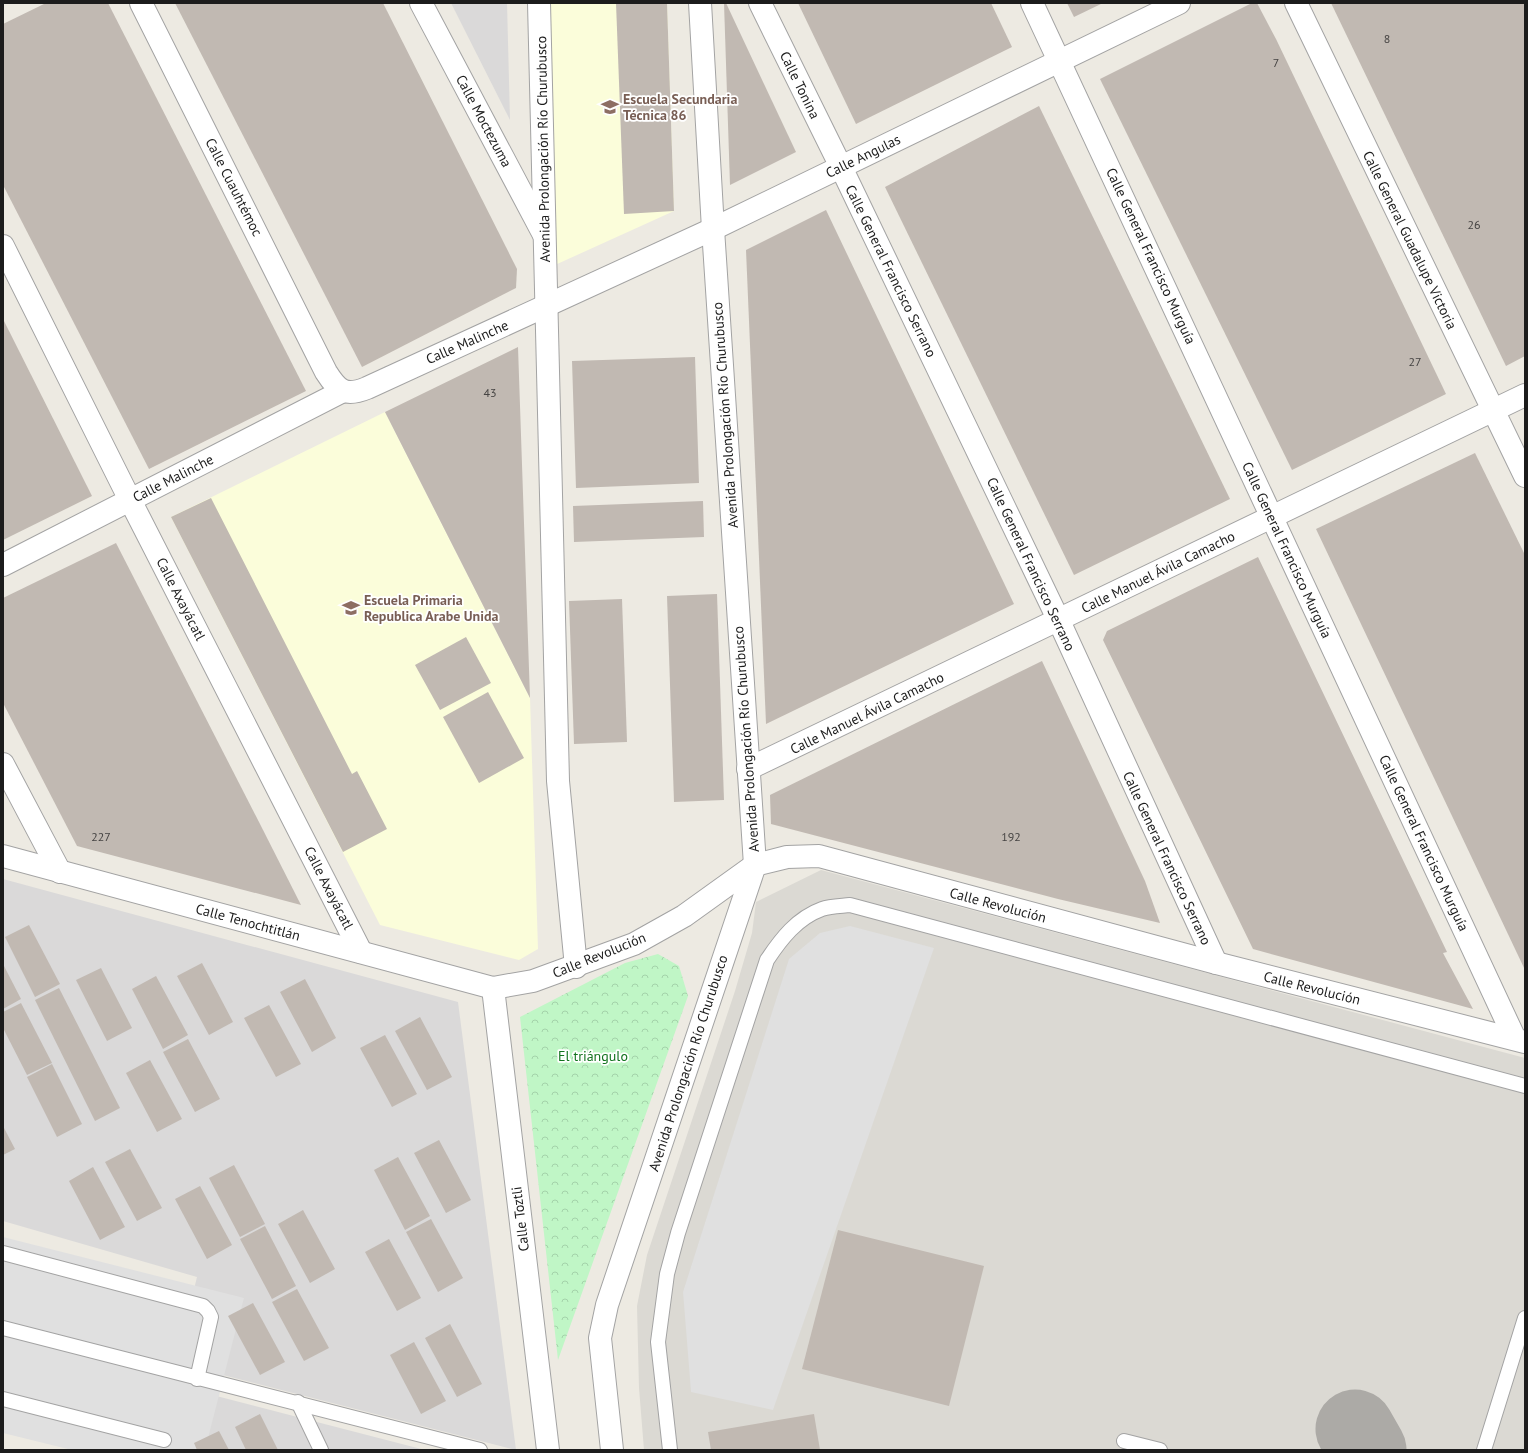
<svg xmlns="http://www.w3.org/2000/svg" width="1528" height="1453" font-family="'PT Sans',sans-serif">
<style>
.residential{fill:#dad9d9}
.education{fill:#fbfdda}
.airport{fill:#dbd9d3}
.park{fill:url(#park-crowns)}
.parking{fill:#e0e0e0}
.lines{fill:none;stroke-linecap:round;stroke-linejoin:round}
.taxiway{stroke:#acaaa6;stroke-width:79}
.building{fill:#c1b9b2}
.lane-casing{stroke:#a3a3a3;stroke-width:16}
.street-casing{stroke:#a3a3a3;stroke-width:24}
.lane{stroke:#fff;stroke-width:14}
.street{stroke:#fff;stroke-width:22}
.labels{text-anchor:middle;stroke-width:3.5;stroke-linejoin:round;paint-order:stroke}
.number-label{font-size:12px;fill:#454342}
.street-label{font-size:14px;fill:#1c1c1c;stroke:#fff}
.education-label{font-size:14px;font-weight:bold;fill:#785e54;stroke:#fff;text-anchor:start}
.park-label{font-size:14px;fill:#11731d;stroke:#fff}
</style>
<defs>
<pattern id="park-crowns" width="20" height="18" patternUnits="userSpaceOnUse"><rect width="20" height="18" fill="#c0f6c6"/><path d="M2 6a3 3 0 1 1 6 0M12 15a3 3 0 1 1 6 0" fill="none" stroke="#a4d2aa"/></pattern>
</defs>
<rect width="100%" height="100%" fill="#edeae2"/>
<g class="residential">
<path d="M451 3H507L510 120Z"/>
<path d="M3 879 458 1002 516 1450 176 1363 197 1277 3 1221Z"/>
<path d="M170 1384 425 1450H155Z"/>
</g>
<g class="education">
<path d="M546 3H667L674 211 555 265Z"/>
<path d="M385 412 530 698 538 949 519 960 380 925 171 517Z"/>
</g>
<path class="airport" d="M821 870 1525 1058V1450H644L639 1388 637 1306 647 1255 735 991 752 933 756 902Z"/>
<path class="park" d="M658 954 679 966 688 996 558 1360 520 1017 625 963Z"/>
<g class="parking">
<path d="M850 926 934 948 773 1410 691 1392 683 1292 789 959 820 933Z"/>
<path d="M3 1237 244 1298 205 1450H72L3 1433Z"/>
</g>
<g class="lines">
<path class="taxiway" d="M1355 1429 1367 1450"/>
</g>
<g class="building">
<path d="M46 3H108L306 391 149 469 3 185V24Z"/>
<path d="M175 3H383L517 269 516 288 362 367Z"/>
<path d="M616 3H667L674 211 624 214Z"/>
<path d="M724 3H726L796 152 730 185Z"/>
<path d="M798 3H991L1012 47 856 124Z"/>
<path d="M1067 3H1103L1074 17Z"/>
<path d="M1252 3H1257L1276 39 1446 394 1292 470 1100 79Z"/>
<path d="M1331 3H1524L1525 356 1506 366Z"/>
<path d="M1039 106 1230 499 1074 575 885 187Z"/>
<path d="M826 210 1014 604 766 724 746 250Z"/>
<path d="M3 319 92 496 3 540Z"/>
<path d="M518 347 526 582 530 698 385 412Z"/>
<path d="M695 357 699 483 576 488 572 361Z"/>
<path d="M1475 453 1525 555V970L1316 529Z"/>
<path d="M211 498 352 774 357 771 387 829 343 852 171 517Z"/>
<path d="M703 501 704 537 574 542 573 506Z"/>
<path d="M116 543 260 824 301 905 77 846 3 703V598Z"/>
<path d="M1258 557 1447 952 1443 953 1473 1009 1253 949 1103 640 1107 631Z"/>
<path d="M717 594 724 800 674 802 667 596Z"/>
<path d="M622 599 627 742 574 744 569 601Z"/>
<path d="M466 637 491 683 440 710 415 665Z"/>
<path d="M1042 661 1145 881 1160 923 1058 899 771 824 770 795Z"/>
<path d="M488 692 524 758 479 783 443 717Z"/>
<path d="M29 925 60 984 35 997 5 937Z"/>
<path d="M202 963 233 1022 209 1035 177 976Z"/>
<path d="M3 964 21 999 3 1009Z"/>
<path d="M101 968 132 1028 107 1041 76 980Z"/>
<path d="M156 976 188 1035 163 1049 132 989Z"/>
<path d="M305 979 336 1038 312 1052 280 992Z"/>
<path d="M59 988 120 1108 95 1121 35 1000Z"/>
<path d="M21 1003 52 1063 27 1075 3 1028V1012Z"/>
<path d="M269 1005 301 1064 276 1077 244 1018Z"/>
<path d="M420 1017 452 1077 427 1090 395 1031Z"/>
<path d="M385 1035 417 1094 392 1107 360 1048Z"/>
<path d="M188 1039 220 1099 195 1112 163 1052Z"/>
<path d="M150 1060 182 1119 157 1132 126 1073Z"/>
<path d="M52 1064 82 1124 57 1137 27 1077Z"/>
<path d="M3 1126 15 1149 3 1155Z"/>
<path d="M439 1140 471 1200 446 1213 414 1153Z"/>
<path d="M130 1149 162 1208 137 1221 105 1162Z"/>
<path d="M398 1157 430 1216 405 1230 374 1170Z"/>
<path d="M234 1165 265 1224 240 1237 209 1178Z"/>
<path d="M93 1167 125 1227 100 1240 69 1181Z"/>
<path d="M200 1186 232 1245 207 1259 175 1199Z"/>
<path d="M303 1210 335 1269 310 1283 278 1224Z"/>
<path d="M431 1219 463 1278 438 1292 406 1232Z"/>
<path d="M265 1226 296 1286 272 1299 240 1239Z"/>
<path d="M838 1230 984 1266 949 1406 802 1369Z"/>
<path d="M389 1239 421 1298 397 1311 365 1252Z"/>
<path d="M297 1289 329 1348 304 1361 272 1302Z"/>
<path d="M253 1303 285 1362 260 1375 228 1316Z"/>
<path d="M450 1324 482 1384 457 1397 425 1338Z"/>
<path d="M414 1342 446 1401 421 1414 390 1355Z"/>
<path d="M260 1414 278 1450H246L235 1427Z"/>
<path d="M814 1414 820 1450H711L708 1432Z"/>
<path d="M219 1431 229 1450H197L194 1443Z"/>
</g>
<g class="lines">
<g class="lane-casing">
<g id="lane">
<path d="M3 1253 203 1306 208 1311 211 1317 197 1379"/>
<path d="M3 1328C162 1370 321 1408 480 1450"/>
<path d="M3 1399 164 1440"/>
<path d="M298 1402 321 1450"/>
<path d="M1124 1441 1160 1450"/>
<path d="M670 1450 658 1342 667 1274 678 1233 767 960C781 939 797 918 822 909 830 906 841 906 850 905L1525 1086"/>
<path d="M1484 1450 1525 1318"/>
</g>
</g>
<g class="street-casing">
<g id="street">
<path d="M141 3 326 372C338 391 345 397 367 388L713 229 1179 3"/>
<path d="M421 3 544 235"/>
<path d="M539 3 558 781 576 967"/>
<path d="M760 3 841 167 1059 621 1216 963"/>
<path d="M1032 3 1515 1039"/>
<path d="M1296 3 1525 476"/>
<path d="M3 246 130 500 361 952"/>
<path d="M3 565 343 391"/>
<path d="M3 764 60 872"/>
<path d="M748 769 1525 395"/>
<path d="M3 856 493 988 533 981 634 944 684 916 755 865 787 857 819 856 1216 963 1525 1042"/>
<path d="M493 988 548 1450"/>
<path d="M612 1450 600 1338 607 1305 755 865 713 229 700 3"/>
</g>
</g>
<use href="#lane" class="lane"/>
<use href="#street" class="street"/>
</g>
<defs>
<g id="school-bare" transform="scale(1.38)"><path d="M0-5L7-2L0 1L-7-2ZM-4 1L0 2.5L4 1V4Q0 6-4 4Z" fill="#8d6e63" stroke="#fff" stroke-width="2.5" paint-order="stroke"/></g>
</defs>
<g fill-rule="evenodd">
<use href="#school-bare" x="610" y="107"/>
<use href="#school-bare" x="351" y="608"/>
</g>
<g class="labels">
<g class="number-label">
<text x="1387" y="43">8</text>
<text x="1276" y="67">7</text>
<text x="1474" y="229">26</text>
<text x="1415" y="366">27</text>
<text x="490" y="397">43</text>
<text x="101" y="841">227</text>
<text x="1011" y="841">192</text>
</g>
<g class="street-label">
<text transform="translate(800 85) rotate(64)" y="5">Calle Tonina</text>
<text transform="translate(484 121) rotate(62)" y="5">Calle Moctezuma</text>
<text transform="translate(543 149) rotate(-91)" y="5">Avenida Prolongación Río Churubusco</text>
<text transform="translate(863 156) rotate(-26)" y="5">Calle Angulas</text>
<text transform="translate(234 187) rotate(63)" y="5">Calle Cuauhtémoc</text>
<text transform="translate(1410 240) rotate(64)" y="5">Calle General Guadalupe Victoria</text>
<text transform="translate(1151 256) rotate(65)" y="5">Calle General Francisco Murguía</text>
<text transform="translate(891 271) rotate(64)" y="5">Calle General Francisco Serrano</text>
<text transform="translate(467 342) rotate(-24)" y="5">Calle Malinche</text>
<text transform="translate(725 415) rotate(-94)" y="5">Avenida Prolongación Río Churubusco</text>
<text transform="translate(173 478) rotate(-27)" y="5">Calle Malinche</text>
<text transform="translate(1287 550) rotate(65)" y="5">Calle General Francisco Murguía</text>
<text transform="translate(1031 564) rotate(65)" y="5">Calle General Francisco Serrano</text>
<text transform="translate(1158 572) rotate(-26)" y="5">Calle Manuel Ávila Camacho</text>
<text transform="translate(181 599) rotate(63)" y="5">Calle Axayácatl</text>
<text transform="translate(867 713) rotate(-26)" y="5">Calle Manuel Ávila Camacho</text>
<text transform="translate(746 739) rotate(-94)" y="5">Avenida Prolongación Río Churubusco</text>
<text transform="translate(1424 843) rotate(65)" y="5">Calle General Francisco Murguía</text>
<text transform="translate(1167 858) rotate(65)" y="5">Calle General Francisco Serrano</text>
<text transform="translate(329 888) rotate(63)" y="5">Calle Axayácatl</text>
<text transform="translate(998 905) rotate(15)" y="5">Calle Revolución</text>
<text transform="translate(248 922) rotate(15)" y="5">Calle Tenochtitlán</text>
<text transform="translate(599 955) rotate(-22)" y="5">Calle Revolución</text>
<text transform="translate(1312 988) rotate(14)" y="5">Calle Revolución</text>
<text transform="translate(688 1063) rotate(-72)" y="5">Avenida Prolongación Río Churubusco</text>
<text transform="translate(520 1219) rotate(-97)" y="5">Calle Toztli</text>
</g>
<g class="education-label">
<text x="623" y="104">Escuela Secundaria<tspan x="623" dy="16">Técnica 86</tspan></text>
<text x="364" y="605">Escuela Primaria<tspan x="364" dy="16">Republica Arabe Unida</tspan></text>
</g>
<g class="park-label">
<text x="593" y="1061">El triángulo</text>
</g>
</g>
<rect width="1528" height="1453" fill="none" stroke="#1c1c1c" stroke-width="8"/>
</svg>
